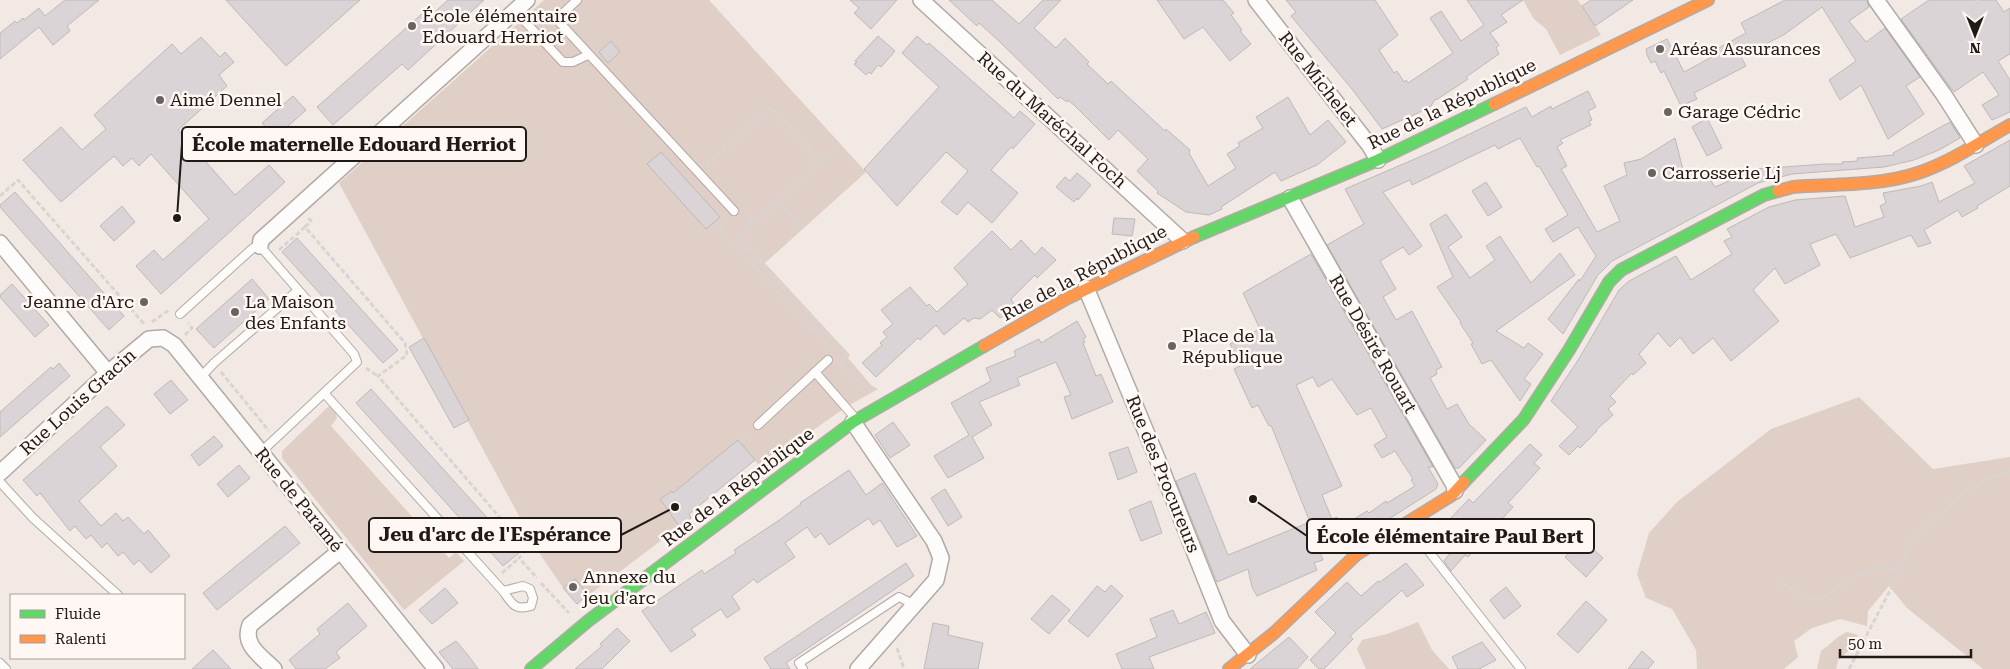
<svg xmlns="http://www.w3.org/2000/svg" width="2010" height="669" font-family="'Roboto Serif',serif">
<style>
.green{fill:#e0cfc6}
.building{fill:#dbd4d7;stroke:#beb9b9}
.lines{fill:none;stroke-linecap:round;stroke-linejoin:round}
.lane-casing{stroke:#b1aaa6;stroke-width:10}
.street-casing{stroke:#b1aaa6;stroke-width:18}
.fast-casing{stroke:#b1aaa6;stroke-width:14}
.slow-casing{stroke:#b1aaa6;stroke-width:14}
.path{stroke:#d7d4d2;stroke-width:3;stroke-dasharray:5 2.5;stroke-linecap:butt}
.lane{stroke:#fdfcfb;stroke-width:8}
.street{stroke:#fdfcfb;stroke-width:15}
.fast{stroke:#63d668;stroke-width:11}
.slow{stroke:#ff974d;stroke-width:11}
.poi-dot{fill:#6a625f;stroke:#fef7f3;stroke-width:2}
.labels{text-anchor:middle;stroke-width:5;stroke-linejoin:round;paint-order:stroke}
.poi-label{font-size:18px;fill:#201a17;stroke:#fef7f3;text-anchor:start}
.street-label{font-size:18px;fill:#201a17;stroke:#fef7f3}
.leader{fill:none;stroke:#201a17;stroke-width:2}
.callout-dot{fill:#201a17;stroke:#fef7f3;stroke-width:2}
.callout{fill:#fef7f3;stroke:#201a17;stroke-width:2}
.callout-label{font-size:19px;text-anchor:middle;font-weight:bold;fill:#201a17}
</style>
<rect width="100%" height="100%" fill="#f2e9e4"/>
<g class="green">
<path d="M544 0H709L866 172 765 263 850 355 848 358 872 386 878 389 846 407 761 467 754 460 689 514 691 518 577 604 563 588 538 551 339 183Z"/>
<path d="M1523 0H1578L1601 35 1560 55 1546 29 1534 19Z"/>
<path d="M1859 397 1933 469 2010 457V669H1983L1907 608 1889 586 1868 611 1867 626 1840 619 1812 628 1794 641 1798 657 1784 669H1697L1696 650 1672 609 1646 598 1637 574 1649 533 1677 502 1771 429Z"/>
<path d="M329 406 336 413 337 418 331 426 449 558 456 552 464 561 404 610 282 458V451Z"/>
<path d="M1418 622 1432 650 1449 669H1366L1357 649 1362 640 1387 634Z"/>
<path d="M1847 632 1858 635 1852 648 1838 660 1836 669H1817L1821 651C1831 644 1837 636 1847 632Z"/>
</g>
<g class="building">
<path d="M65 0H99L67 26 70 31 53 45 39 27 0 59V33L15 21 17 23 23 18 24 20 39 8 45 16Z"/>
<path d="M226 0H360L286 66Z"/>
<path d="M448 0H484L408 70 402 64 333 125 317 107 423 13 427 19Z"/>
<path d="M850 0H897L871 29 854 13 859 8Z"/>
<path d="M949 0H992L1019 24 1043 0H1061L1034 28 1056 48 1065 38 1089 62 1087 64 1108 84 1111 81 1165 131 1166 129 1190 150 1189 153 1208 186 1236 168 1227 154 1240 146 1238 143 1263 128 1256 117 1288 97 1310 135 1328 120 1346 142 1317 165 1281 181 1275 172 1221 207 1222 209 1209 215 1186 212 1157 193 1158 191 1137 171 1148 159 1118 130 1109 140 1074 105 1068 100 1067 102 1060 97 1058 99 999 41 979 23 977 26Z"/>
<path d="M1157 0H1223L1234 13 1231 15 1242 30 1240 31 1251 44 1230 61 1203 27 1184 39Z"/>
<path d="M1286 0H1375L1398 35 1379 50 1394 73 1397 71 1404 82 1406 80 1408 83 1453 53 1430 18 1441 11 1461 41 1484 25 1467 0H1523L1501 15 1507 22 1490 33 1499 45 1496 48 1499 54 1466 77 1468 79 1436 100 1435 99 1431 106 1418 113 1382 129 1352 89 1291 16 1296 12Z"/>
<path d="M1591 0H1633L1595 26 1582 6Z"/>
<path d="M1785 0H1867L1869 7 1849 21 1866 42 1885 28 1920 77 1906 86 1924 114 1888 139 1861 85 1840 100 1829 80 1856 61 1822 7 1785 34 1741 57 1746 66 1694 93 1697 99 1681 106 1664 71 1661 73 1655 61 1651 63 1647 55 1646 49 1667 39 1684 72 1719 53 1717 49 1746 33 1741 23Z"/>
<path d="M1929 0H1996L2004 12 2010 8V54L1998 61 2010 80V112L1992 120 1982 105 1999 95 1983 72 1954 92 1901 19Z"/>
<path d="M878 36 895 51 881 67 878 65 871 74 869 72 866 75 854 64 857 62 855 61Z"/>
<path d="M917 36 927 45 929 43 1014 118 1020 111 1035 124 1013 149 1011 147 991 170 1018 193 992 223 968 202 957 215 941 202 968 171 946 152 897 206 864 169 939 87 902 53Z"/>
<path d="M201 37 220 57 225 52 234 62 219 75 227 86 178 130 235 195 269 165 285 182 161 294 136 266 154 250 163 260 209 219 151 154 139 166 132 158 123 166 114 156 61 202 23 160 61 127 82 150 106 129 94 115 172 44 181 54Z"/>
<path d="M611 41 620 52 608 63 599 52Z"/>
<path d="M1588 91 1596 107 1588 111 1592 120 1589 121 1591 125 1560 140 1563 143 1557 147 1567 166 1561 169 1597 232 1620 221 1604 186 1627 175 1624 163 1641 159 1675 138 1685 178 1703 168 1715 187 1756 169 1825 164H1843L1842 162 1858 161 1857 158 1894 155 1893 153 1950 122 1960 138 1939 150 1914 160 1884 167 1792 174 1758 183 1612 261 1598 275 1563 334 1548 319 1579 279 1580 281 1596 256 1578 227 1553 242 1545 229 1568 215 1539 166 1537 167 1520 138 1498 149 1495 145 1412 185 1410 180 1383 192 1422 246 1409 255 1403 247 1380 261 1396 289 1383 297 1396 320 1412 311 1442 367 1436 370 1437 374 1430 378 1447 409 1457 404 1469 424 1486 440 1459 468H1455L1327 245 1364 224 1345 189 1438 149 1526 107 1532 117 1551 106 1552 109Z"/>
<path d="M293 96 306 110 275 138 262 123Z"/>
<path d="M1707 118 1722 148 1707 156 1692 127Z"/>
<path d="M2010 140V186L1977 206 1978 208 1962 217 1958 210 1924 230 1931 243 1918 247 1911 235 1850 258 1836 234 1810 244 1820 265 1785 284 1775 268 1753 290 1779 321 1731 361 1713 338 1693 354 1680 337 1670 347 1658 333 1639 354 1646 363 1633 375 1632 373 1610 396 1616 402 1608 409 1613 415 1596 430 1597 431 1580 448 1578 446 1569 455 1559 446 1578 427 1551 401 1580 357 1619 290 1629 281 1676 256 1691 280 1732 254 1724 241 1732 237 1727 229 1769 207 1795 200 1845 196 1855 227 1884 217 1880 206 1886 203 1883 193 1921 186 1932 182 1939 202 1975 183 1964 166Z"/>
<path d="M661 152 720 217 706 229 647 164Z"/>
<path d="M1077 173 1091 185 1078 200 1077 198 1074 202 1056 187 1065 177 1070 181Z"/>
<path d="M1486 182 1502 207 1488 216 1472 191Z"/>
<path d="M15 192 124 316 109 330 0 207V205Z"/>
<path d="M122 206 135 222 114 241 100 226Z"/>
<path d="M1446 214 1462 237 1448 247 1470 278 1495 260 1486 246 1500 236 1531 283 1560 253 1575 275 1496 331 1524 348 1528 343 1543 354 1524 379 1531 384 1520 401 1491 360 1482 364 1471 344 1473 343 1460 323 1461 322 1437 287 1453 277 1430 224Z"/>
<path d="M1114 218 1135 219 1132 236 1112 234Z"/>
<path d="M992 231 1011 250 1021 240 1035 255 1042 247 1056 260 1037 278 1035 275 1011 299 1016 308 1000 318 992 310 980 319 974 318 968 322 964 318 944 335 936 325 920 340 918 338 876 377 862 363 882 345 880 343 887 337 883 332 893 324 881 310 910 287 927 306 929 304 937 312 968 284 954 268Z"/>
<path d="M297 238 398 350 383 363 282 252Z"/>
<path d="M1311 254 1433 467H1428L1438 484 1436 489 1359 538 1351 521 1367 511 1369 513 1386 501 1387 503 1415 486 1411 480 1413 479 1395 451 1382 458 1374 445 1387 437 1371 408 1357 415 1332 379 1318 387 1313 377 1296 385 1342 486 1322 495 1332 519 1337 517 1342 531 1316 542 1323 560 1314 563 1317 570 1257 596 1252 587 1248 569 1217 582 1176 481 1195 473 1228 555 1310 522 1271 425 1269 426 1258 405 1252 408 1234 369 1240 366 1230 344 1260 329 1243 293Z"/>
<path d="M252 279 269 299 214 348 196 329Z"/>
<path d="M12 284 49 325 35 337 0 297V295Z"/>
<path d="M1077 321 1086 337 1083 339 1085 342 1083 343 1096 376 1101 374 1113 402 1072 419 1064 397 1071 395 1056 362 1017 378 1020 385 979 402 992 425 972 437 984 458 948 478 934 456 969 435 951 403 991 381 986 368 1016 356 1014 351 1039 339 1041 343Z"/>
<path d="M424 338 469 420 454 428 409 347Z"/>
<path d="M59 363 70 376 0 437V412L51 367 53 369Z"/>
<path d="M171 380 188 400 170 414 154 394Z"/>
<path d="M371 389 519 553 503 566 356 403Z"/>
<path d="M107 406 125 425 100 447 117 466 79 501 101 526 116 513 123 521 128 517 144 534 148 530 170 556 151 573 139 560 134 565 123 552 118 556 107 543 102 548 91 535 86 539 75 526 70 531 40 493 37 496 23 480Z"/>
<path d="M893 422 910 445 890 458 875 435Z"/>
<path d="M214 436 223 446 199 466 191 455Z"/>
<path d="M738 440 755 460 689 514 691 518 679 526 660 499 672 491 673 493Z"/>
<path d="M1530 444 1542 455 1534 463 1540 468 1508 503 1513 507 1468 557 1465 555 1451 571 1444 561 1450 553 1432 536 1447 520 1448 521 1469 499 1473 503Z"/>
<path d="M1128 447 1137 472 1118 480 1109 453Z"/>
<path d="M239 465 250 478 228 497 217 484Z"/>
<path d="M849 470 866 495 882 483 917 536 897 547 880 520 873 525 869 518 829 545 821 533 815 538 807 527 785 543 795 557 757 583 754 579 732 596 740 609 727 618 721 609 691 629 696 635 671 652 642 611 702 570 704 574 736 553 734 550 778 521 801 504 800 503Z"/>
<path d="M945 489 962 517 948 526 931 498Z"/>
<path d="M1151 501 1162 533 1141 541 1129 510Z"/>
<path d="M285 526 300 543 217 610 203 593Z"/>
<path d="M1582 539 1603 558 1586 577 1565 557Z"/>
<path d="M906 563 914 576 786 663 790 669H771L764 658Z"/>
<path d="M1406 563 1424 585 1407 597 1402 590 1350 636 1353 639 1324 669H1319L1310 660 1336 633 1315 612 1347 582 1361 596 1378 581 1380 582Z"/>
<path d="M575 579 588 594 577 604 563 588Z"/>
<path d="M1111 585 1123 596 1088 637 1068 621 1097 586 1105 592Z"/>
<path d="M1506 587 1521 606 1504 619 1490 600Z"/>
<path d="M445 588 458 603 432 624 419 610Z"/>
<path d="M1052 595 1070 610 1049 634 1031 619Z"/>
<path d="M1586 601 1607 620 1578 653 1557 634Z"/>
<path d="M348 603 367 626 336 652 340 658 325 669H296L289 660 320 634 317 629Z"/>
<path d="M1173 610 1179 624 1206 612 1215 633 1149 657 1154 669H1122L1116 654 1157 637 1150 619Z"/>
<path d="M933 623 949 626 948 635 983 643 978 669H924Z"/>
<path d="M617 628 630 641 602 669H575L602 646 600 644Z"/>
<path d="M1289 637 1308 657 1297 669H1250Z"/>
<path d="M456 641 467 654 478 669H453L439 652Z"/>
<path d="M1482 642 1496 660 1479 669H1458L1452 657Z"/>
<path d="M213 650 231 669H192Z"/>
<path d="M1642 651 1654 662 1648 669H1628Z"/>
</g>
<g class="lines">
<g class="lane-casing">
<g id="lane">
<path d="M577 0 559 17 560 23 734 211"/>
<path d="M515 11 563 62H573L588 55"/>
<path d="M180 314 253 248 260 246 354 354 357 362 261 452"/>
<path d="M815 372 856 419"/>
<path d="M200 378 214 363 297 291"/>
<path d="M324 393 503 591C512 604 515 611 531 606L533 598 530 589 523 586 503 591"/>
<path d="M758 425 828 360"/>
<path d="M0 482 33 518 118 595"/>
<path d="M1410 523 1416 535 1521 669"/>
<path d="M0 663 6 669"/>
<path d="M803 669 799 663 899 597 913 604"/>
</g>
</g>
<g class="street-casing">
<g id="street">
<path d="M921 0 1183 241"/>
<path d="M1256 0 1370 146 1378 160"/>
<path d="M1876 0 1944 95 1976 145"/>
<path d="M1290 198 1454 485 1455 491"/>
<path d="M0 243 108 373"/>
<path d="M260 246 261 240 527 0"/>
<path d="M1086 288 1159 463 1222 621 1248 655"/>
<path d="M853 422 934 541 941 558 936 580 858 669"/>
<path d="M0 473 108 373 149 339 163 338 174 345 436 669"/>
<path d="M274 669C261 656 242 645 250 625L340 551"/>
</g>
</g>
<g class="fast-casing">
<g id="fast">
<path d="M1194 237 1378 160 1494 104"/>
<path d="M1464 482 1524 419 1569 350 1609 282 1621 270 1764 195 1778 191"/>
<path d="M531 669 588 621 853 422 984 346"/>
</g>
</g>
<g class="slow-casing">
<g id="slow">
<path d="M1494 104 1708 0"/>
<path d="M1778 191 1793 187C1834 184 1879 186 1918 173 1951 162 1980 142 2010 125"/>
<path d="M984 346 1066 299 1194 237"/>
<path d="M1229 669 1274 633 1357 554 1452 495 1464 482"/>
</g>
</g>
<g class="path">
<path d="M1976 0 1978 4"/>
<path d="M834 150 739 238 847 355 840 362 868 391"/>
<path d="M706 166 771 107 821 162"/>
<path d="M0 196 18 180 145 325"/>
<path d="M778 202 800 226"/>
<path d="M744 213 754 224"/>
<path d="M727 219 718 228 830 347"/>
<path d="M305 227 311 221 308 217"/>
<path d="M279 250 305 227 405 343 407 355 378 376 527 549 519 558 537 578"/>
<path d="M152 322 169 310"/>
<path d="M185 335 192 328 188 323"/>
<path d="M366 368 378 376"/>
<path d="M221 372 269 431"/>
<path d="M740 442 751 432"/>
<path d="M502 573 519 558"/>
<path d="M1776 581 1810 598H1823L1857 575 1880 567 1899 571"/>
<path d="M541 583 569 613"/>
<path d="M897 648 904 669"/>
<path d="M1849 669 1896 579 1913 537 1968 490 1983 481 2010 471"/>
</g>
<use href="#lane" class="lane"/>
<use href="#street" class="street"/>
<use href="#fast" class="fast"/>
<use href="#slow" class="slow"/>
</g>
<g class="poi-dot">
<circle cx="412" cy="26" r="5"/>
<circle cx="1660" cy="49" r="5"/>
<circle cx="160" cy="100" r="5"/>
<circle cx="1668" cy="112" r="5"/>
<circle cx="1652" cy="173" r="5"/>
<circle cx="144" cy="302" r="5"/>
<circle cx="235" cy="312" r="5"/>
<circle cx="1172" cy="346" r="5"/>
<circle cx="573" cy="587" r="5"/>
</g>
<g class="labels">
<g class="poi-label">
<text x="422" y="22">École élémentaire<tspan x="422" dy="21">Edouard Herriot</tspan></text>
<text x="1670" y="55">Aréas Assurances</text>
<text x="170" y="106">Aimé Dennel</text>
<text x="1678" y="118">Garage Cédric</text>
<text x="1662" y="179">Carrosserie Lj</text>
<text x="134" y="308" text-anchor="end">Jeanne d'Arc</text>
<text x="245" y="308">La Maison<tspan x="245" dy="21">des Enfants</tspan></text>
<text x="1182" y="342">Place de la<tspan x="1182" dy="21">République</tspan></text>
<text x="583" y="583">Annexe du<tspan x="583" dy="21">jeu d'arc</tspan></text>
</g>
<g class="street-label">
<text transform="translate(1318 79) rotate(52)" y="6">Rue Michelet</text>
<text transform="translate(1452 104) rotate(-26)" y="6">Rue de la République</text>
<text transform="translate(1052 120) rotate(42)" y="6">Rue du Maréchal Foch</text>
<text transform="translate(1084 273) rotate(-28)" y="6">Rue de la République</text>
<text transform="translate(1373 344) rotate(60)" y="6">Rue Désiré Rouart</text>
<text transform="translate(78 402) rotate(-42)" y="6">Rue Louis Gracin</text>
<text transform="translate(1163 474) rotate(68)" y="6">Rue des Procureurs</text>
<text transform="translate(738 487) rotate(-37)" y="6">Rue de la République</text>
<text transform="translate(299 500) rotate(51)" y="6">Rue de Paramé</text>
</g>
</g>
<path class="leader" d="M177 218L182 144M675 507L621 535M1253 499L1307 536"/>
<g class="callout-dot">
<circle cx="177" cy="218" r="5"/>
<circle cx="675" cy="507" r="5"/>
<circle cx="1253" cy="499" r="5"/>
</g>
<g class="callout">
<rect x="182" y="127" width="344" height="34" rx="5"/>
<rect x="369" y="518" width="252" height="34" rx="5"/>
<rect x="1307" y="519" width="287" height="34" rx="5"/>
</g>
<g class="callout-label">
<text x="354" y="151">École maternelle Edouard Herriot</text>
<text x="495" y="541">Jeu d'arc de l'Espérance</text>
<text x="1450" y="543">École élémentaire Paul Bert</text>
</g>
<rect x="10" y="594" width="175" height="65" fill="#fef7f3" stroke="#a59f9b"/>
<rect x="20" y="610" width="25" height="8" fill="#63d668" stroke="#a59f9b"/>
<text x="55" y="619" font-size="15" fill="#201a17">Fluide</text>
<rect x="20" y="635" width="25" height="8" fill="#ff974d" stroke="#a59f9b"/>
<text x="55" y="644" font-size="15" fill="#201a17">Ralenti</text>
<g transform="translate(1975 35) rotate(180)" stroke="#fef7f3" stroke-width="4" paint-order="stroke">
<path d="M0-4L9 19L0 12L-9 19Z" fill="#201a17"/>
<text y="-8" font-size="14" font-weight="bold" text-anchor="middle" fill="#201a17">N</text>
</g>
<path d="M1840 649v8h131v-8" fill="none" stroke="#201a17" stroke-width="2.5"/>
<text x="1848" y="649" font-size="15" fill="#201a17" stroke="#fef7f3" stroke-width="4" paint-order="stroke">50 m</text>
</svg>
